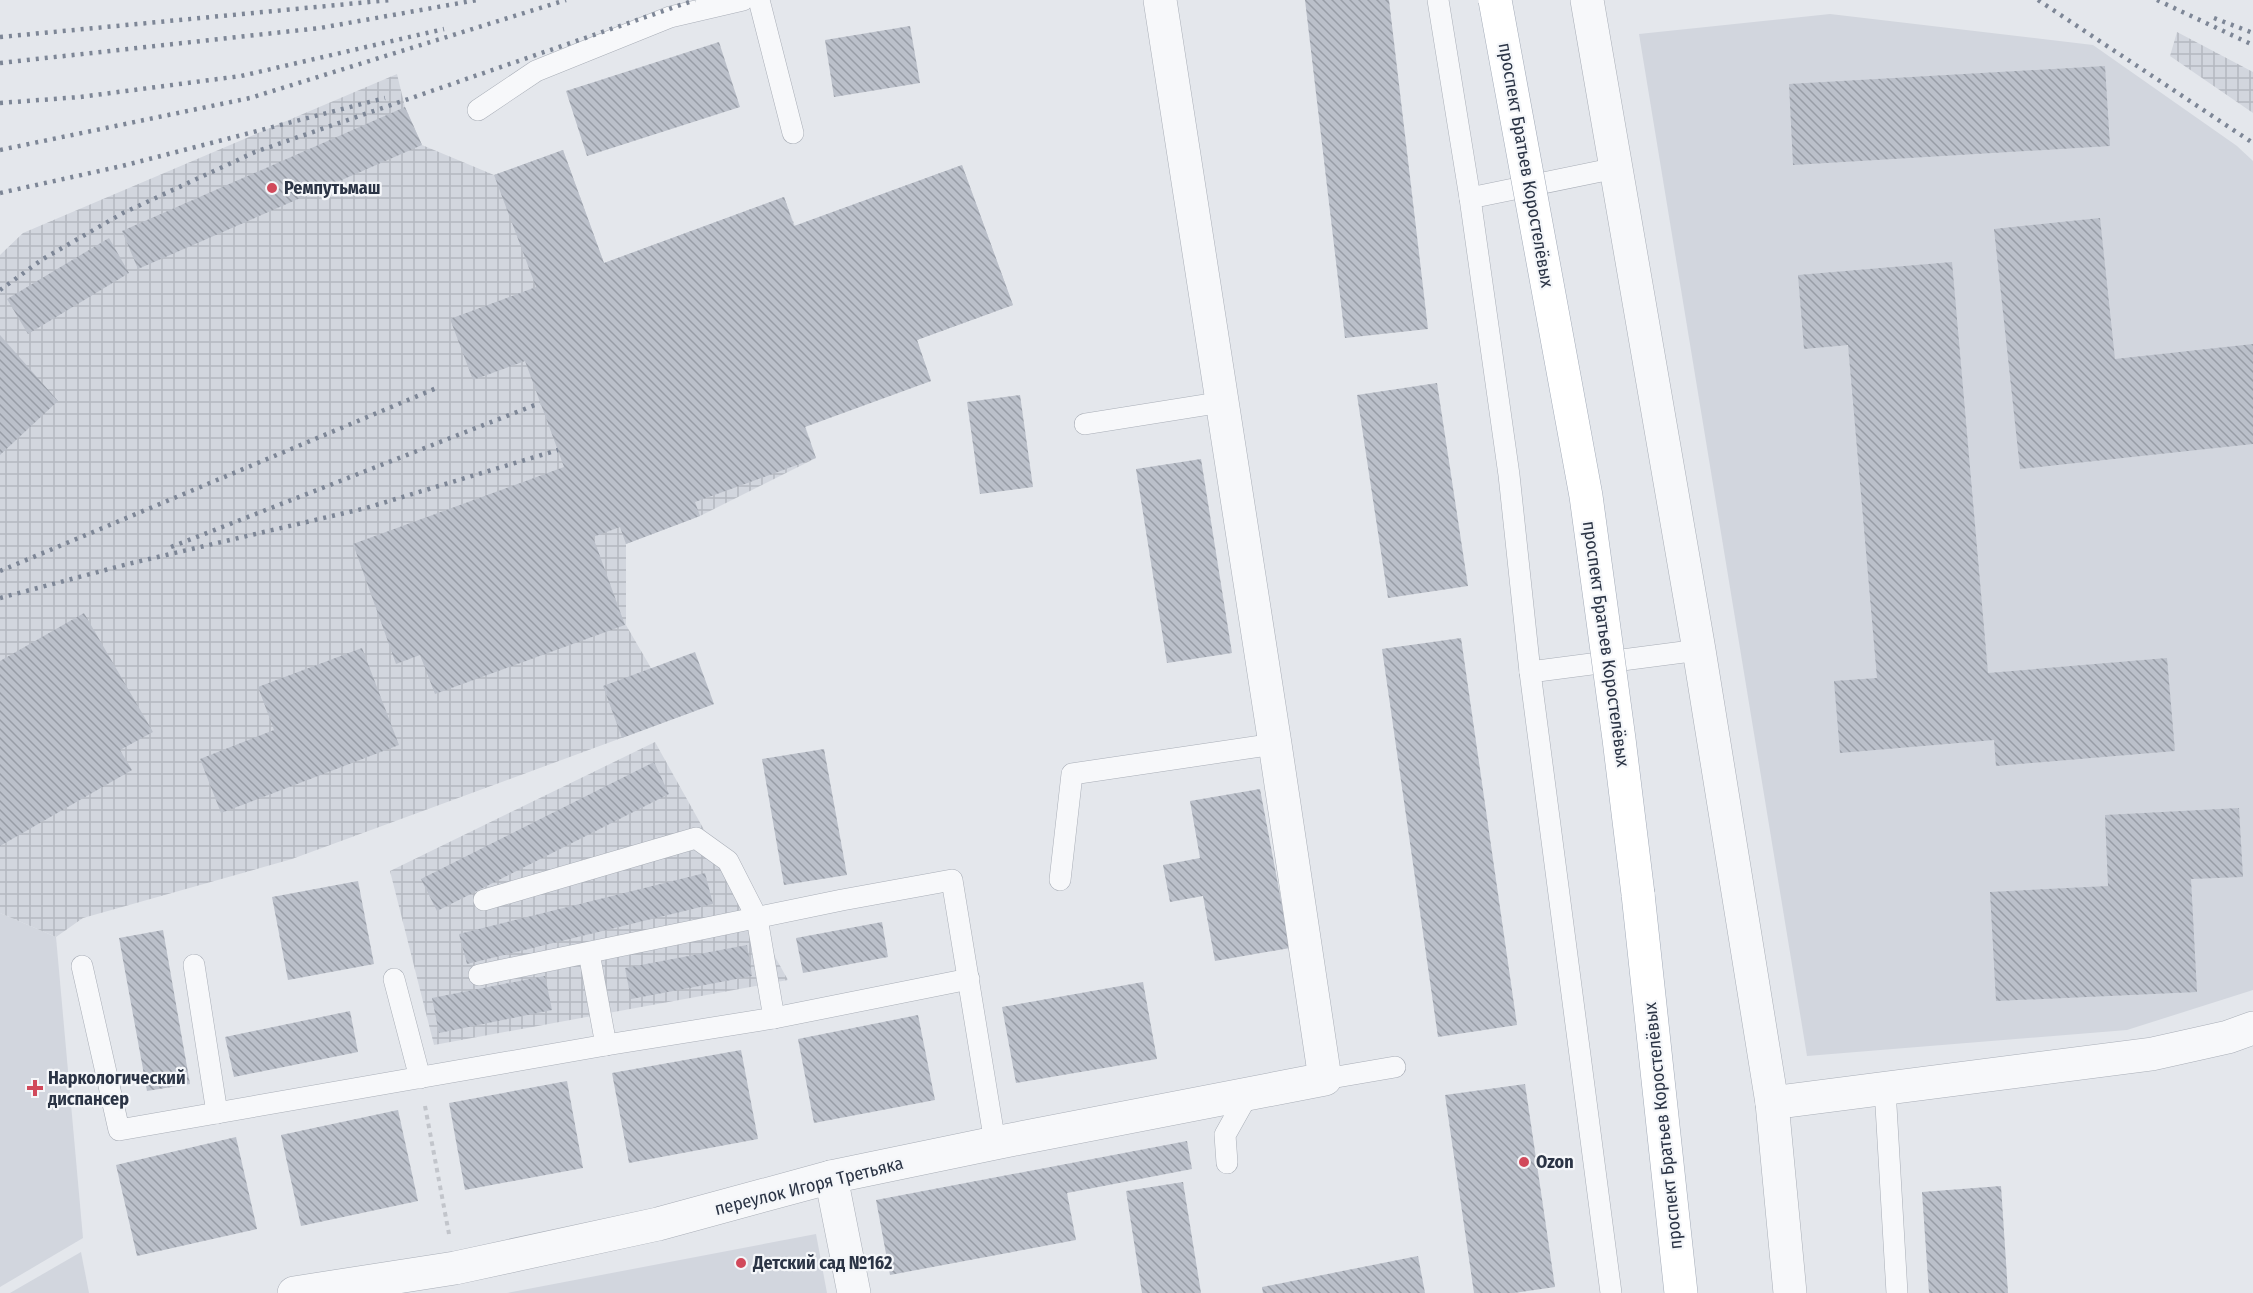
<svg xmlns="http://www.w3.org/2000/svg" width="2253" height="1293" font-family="'Fira Sans Condensed',sans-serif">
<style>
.built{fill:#d2d6de}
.industrial{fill:url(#industrial-grid)}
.building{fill:url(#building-back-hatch)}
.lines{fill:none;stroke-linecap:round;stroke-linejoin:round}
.lane-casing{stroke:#a9aeb7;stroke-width:22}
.street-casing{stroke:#a9aeb7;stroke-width:34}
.primary-casing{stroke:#a3abb8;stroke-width:34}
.path{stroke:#c2c5cb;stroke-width:4;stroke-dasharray:4.5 4.5;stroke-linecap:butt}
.lane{stroke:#f7f8fa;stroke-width:21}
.street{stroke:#f7f8fa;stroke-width:33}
.primary{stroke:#fff;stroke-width:33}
.rail{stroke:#7d8696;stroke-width:4.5;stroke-dasharray:3 6;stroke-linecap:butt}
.primary-bridge-casing{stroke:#a3abb8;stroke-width:34;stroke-linecap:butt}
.primary-bridge{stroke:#fff;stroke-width:33}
.poi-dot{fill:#d1495b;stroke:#f4f6f9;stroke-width:2}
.labels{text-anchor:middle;stroke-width:4.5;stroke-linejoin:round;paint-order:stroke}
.street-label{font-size:18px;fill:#2b3445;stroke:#f4f6f9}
.poi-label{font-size:18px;font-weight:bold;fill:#2b3445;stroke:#f4f6f9;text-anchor:start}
</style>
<defs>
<pattern id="industrial-grid" width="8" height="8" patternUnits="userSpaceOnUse" patternTransform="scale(1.5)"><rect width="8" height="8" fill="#d2d6de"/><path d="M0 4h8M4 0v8" fill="none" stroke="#b4b8c0"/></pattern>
<pattern id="building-back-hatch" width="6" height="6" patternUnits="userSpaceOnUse" patternTransform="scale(1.5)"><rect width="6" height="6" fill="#bbc0ca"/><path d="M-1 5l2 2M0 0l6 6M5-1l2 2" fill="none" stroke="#989da6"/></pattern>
</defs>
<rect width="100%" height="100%" fill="#e4e7ec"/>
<g class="built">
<path d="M1830 14 2093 45 2237 146 2253 161V990L2127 1030 1807 1056 1639 34Z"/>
<path d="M0 913 56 937 83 1238 0 1287Z"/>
<path d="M816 1234 827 1293H507Z"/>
<path d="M81 1252 89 1293H10Z"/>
</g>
<g class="industrial">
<path d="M2177 32 2253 72V113L2170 56Z"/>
<path d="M397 74 405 107 422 145 494 175 563 150 604 263 784 197 795 226 962 165 1013 305 917 340 931 381 804 422 816 458 700 516 626 544V625L651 668 714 704 292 859 83 918 56 937 0 913V255L23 233Z"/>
<path d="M655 742 788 980 434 1045 390 871Z"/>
</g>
<g class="building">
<path d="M1305 0H1389L1428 329 1345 338Z"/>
<path d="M910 26 920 83 834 97 825 40Z"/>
<path d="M719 42 740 107 587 156 566 91Z"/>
<path d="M2105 66 2110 146 1793 165 1789 84Z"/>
<path d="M405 107 422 145 138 269 122 231Z"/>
<path d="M563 150 604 263 784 197 794 226 962 165 1013 305 917 340 931 381 805 427 816 458 695 502 700 516 626 544 620 527 593 537 625 625 435 694 420 655 396 664 353 544 564 467 525 361 473 380 450 319 536 287 494 175Z"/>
<path d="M2100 218 2115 359 2253 344V444L2020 469 1994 229Z"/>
<path d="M109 238 129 273 28 334 7 299Z"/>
<path d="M1952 262 1988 673 2167 658 2175 751 1996 766 1994 740 1840 753 1834 681 1877 678 1848 345 1804 349 1798 275Z"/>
<path d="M0 335 58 401 0 455Z"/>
<path d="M1437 383 1468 586 1388 598 1357 395Z"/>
<path d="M1020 395 1033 487 980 494 967 402Z"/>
<path d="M1201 459 1232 653 1167 663 1136 469Z"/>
<path d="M84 613 153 732 120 750 132 770 0 846V661Z"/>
<path d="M1461 638 1517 1025 1438 1037 1382 649Z"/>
<path d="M362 648 399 745 221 813 200 759 274 730 258 687Z"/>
<path d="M695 652 714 704 622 738 603 686Z"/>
<path d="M824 749 847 875 784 885 762 759Z"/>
<path d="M654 762 669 794 437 911 421 879Z"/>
<path d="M1260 789 1290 948 1215 961 1203 896 1170 902 1163 865 1200 858 1190 801Z"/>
<path d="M2239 808 2243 877 2191 879 2197 992 1996 1001 1990 892 2108 886 2105 815Z"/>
<path d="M705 873 713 904 467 964 459 934Z"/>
<path d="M358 881 374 964 288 980 272 897Z"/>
<path d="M882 922 888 957 803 973 796 938Z"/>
<path d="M163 930 190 1084 147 1091 119 938Z"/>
<path d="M747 945 752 976 631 999 625 968Z"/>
<path d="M545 976 552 1010 439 1033 432 998Z"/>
<path d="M1143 982 1157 1059 1016 1083 1002 1007Z"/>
<path d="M350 1011 358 1052 234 1077 225 1037Z"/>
<path d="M918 1015 935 1100 814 1123 798 1039Z"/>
<path d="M741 1050 758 1139 629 1163 612 1073Z"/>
<path d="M567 1081 583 1168 465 1190 449 1103Z"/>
<path d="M1525 1084 1555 1287 1514 1293H1474L1445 1095Z"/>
<path d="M398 1110 418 1201 301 1226 281 1135Z"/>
<path d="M236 1137 257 1229 137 1256 116 1165Z"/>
<path d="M1187 1141 1192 1169 1067 1193 1076 1240 890 1275 876 1200Z"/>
<path d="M1183 1182 1201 1293H1142L1126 1191Z"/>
<path d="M2001 1186 2008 1293H1929L1922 1192Z"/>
<path d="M1418 1256 1425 1293H1263L1262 1287Z"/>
</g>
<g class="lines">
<g class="lane-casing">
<g id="lane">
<path d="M759 0 793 133"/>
<path d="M1438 0 1470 198 1509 475 1530 672 1611 1293"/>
<path d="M478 110 536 71 670 17 743 0"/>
<path d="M1470 198 1616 168"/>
<path d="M1085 424 1223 402"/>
<path d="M1530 672 1699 650"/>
<path d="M1060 880 1072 774 1275 744"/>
<path d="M484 900 696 838 728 861 757 918 774 1018 606 1045"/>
<path d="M194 965 217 1113"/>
<path d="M82 966 119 1130 606 1045 589 953"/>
<path d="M479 975 842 900 952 880 995 1143"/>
<path d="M394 979 420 1078"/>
<path d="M774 1018 969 979"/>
<path d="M1325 1079 1395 1067"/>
<path d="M1885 1089 1897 1293"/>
<path d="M1227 1163 1225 1135 1248 1094"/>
</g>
</g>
<g class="street-casing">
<g id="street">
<path d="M1587 0 1699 650 1772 1103 1790 1293"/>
<path d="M1772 1103 2152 1054 2228 1037 2253 1028"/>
<path d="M831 1177 854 1293"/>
<path d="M294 1293 455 1268 658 1224 831 1177 995 1143 1325 1079 1275 744 1160 0"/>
</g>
</g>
<g class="primary-casing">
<path id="primary" d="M1638 894 1681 1293"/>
</g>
<path class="path" d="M425 1106 449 1234"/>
<use href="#lane" class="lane"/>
<use href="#street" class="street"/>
<use href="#primary" class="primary"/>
<g class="rail">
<path d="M2038 0 2253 143"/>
<path d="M2157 0 2253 45"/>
<path d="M2214 18 2253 33"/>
<path d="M0 37 390 0"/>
<path d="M0 63 320 28 477 0"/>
<path d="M0 103 80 97 241 76 444 29"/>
<path d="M0 150 250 98 566 0"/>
<path d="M0 193 122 166 385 98"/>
<path d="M0 290 43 259 123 213 255 152 695 0"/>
<path d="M171 547 540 403"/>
<path d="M0 571 439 387"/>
<path d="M0 598 128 564 366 508 558 450"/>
</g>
<g class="primary-bridge-casing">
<path id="primary-bridge" d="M1495 0 1586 496 1619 739 1638 894"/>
</g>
<use href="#primary-bridge" class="primary-bridge"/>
</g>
<g class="poi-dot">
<circle cx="272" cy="188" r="6"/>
<path d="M32 1079h6v6h6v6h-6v6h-6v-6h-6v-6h6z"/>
<circle cx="1524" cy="1162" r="6"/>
<circle cx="741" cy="1263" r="6"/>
</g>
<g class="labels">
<g class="street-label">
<text transform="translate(1526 165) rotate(80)" y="6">проспект Братьев Коростелёвых</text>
<text transform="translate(1606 644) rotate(82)" y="6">проспект Братьев Коростелёвых</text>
<text transform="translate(1663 1126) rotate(-96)" y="6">проспект Братьев Коростелёвых</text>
<text transform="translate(809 1186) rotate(-14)" y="6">переулок Игоря Третьяка</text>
</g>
<g class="poi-label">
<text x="284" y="194">Ремпутьмаш</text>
<text x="48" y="1084">Наркологический<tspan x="48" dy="21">диспансер</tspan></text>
<text x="1536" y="1168">Ozon</text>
<text x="753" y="1269">Детский сад №162</text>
</g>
</g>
</svg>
